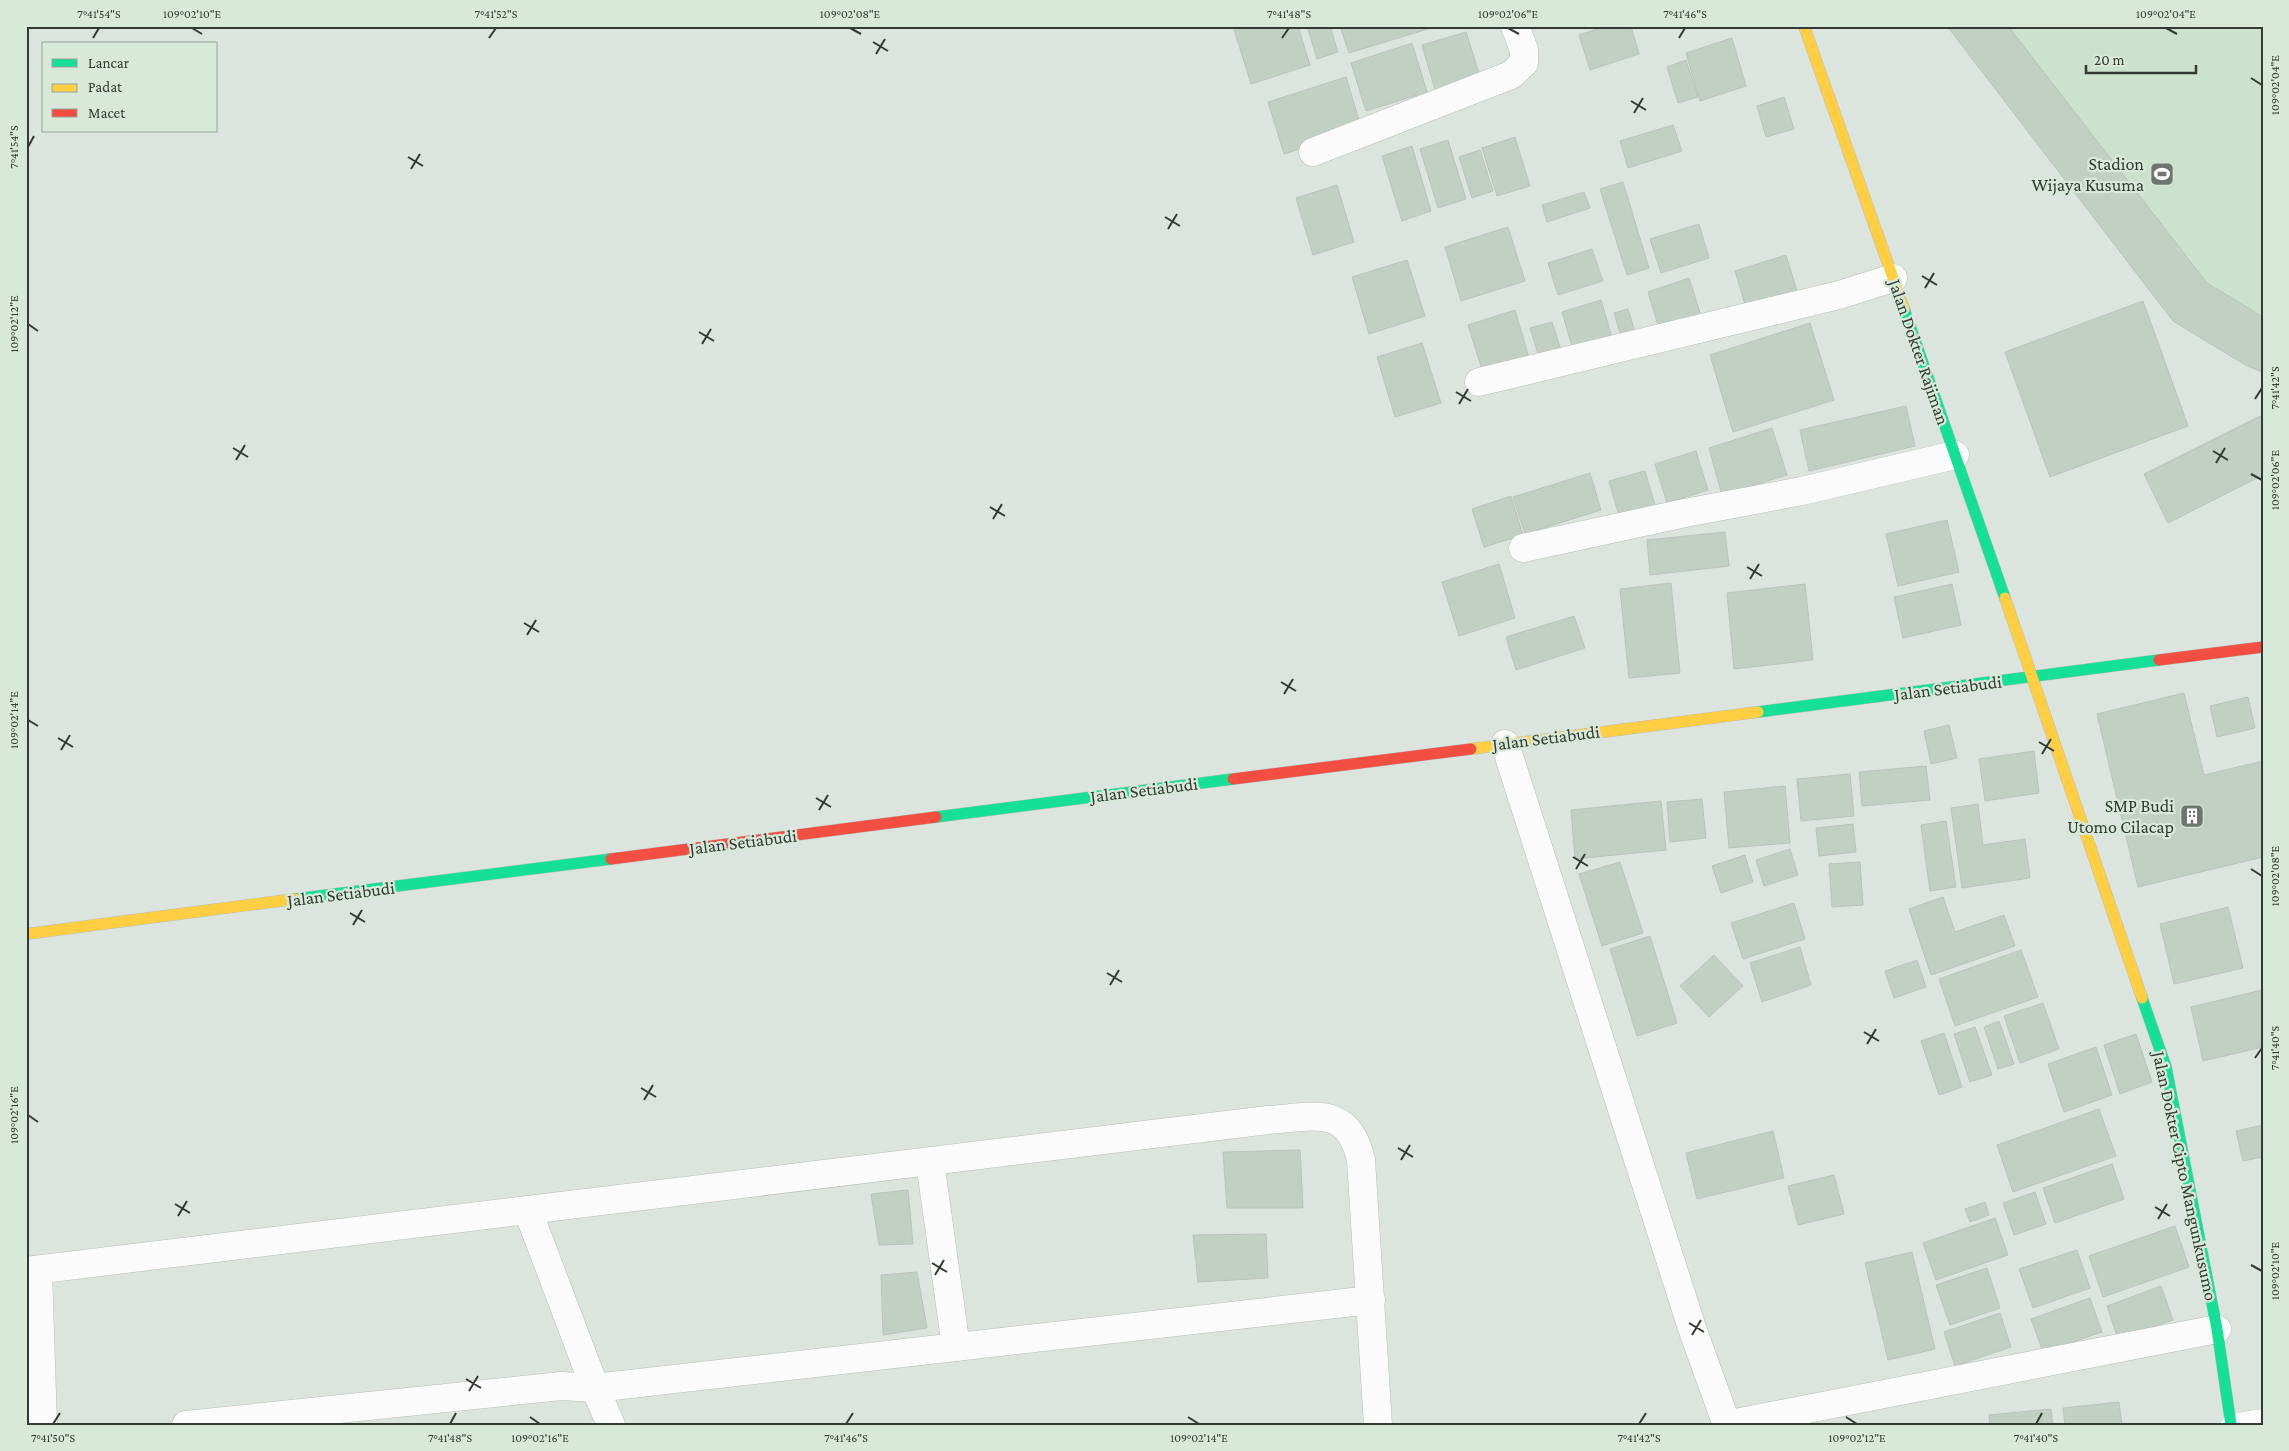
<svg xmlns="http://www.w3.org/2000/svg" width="2289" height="1451" font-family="'Crimson Pro',serif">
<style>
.green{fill:#cce1ce}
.building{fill:#c2d0c4;stroke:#bbc2bc}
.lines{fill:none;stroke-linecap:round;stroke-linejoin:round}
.lane-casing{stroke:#b7beb8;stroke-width:21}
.street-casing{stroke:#b7beb8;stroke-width:29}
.fast-casing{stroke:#b7beb8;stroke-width:12}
.slow-casing{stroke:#b7beb8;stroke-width:12}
.jam-casing{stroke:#b7beb8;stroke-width:12}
.lane{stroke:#fafbfa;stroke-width:20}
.street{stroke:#fafbfa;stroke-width:28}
.fast{stroke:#16e098;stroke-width:11}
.slow{stroke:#ffcf43;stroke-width:11}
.jam{stroke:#f24e42;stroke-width:11}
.ticks{fill:none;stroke:#333933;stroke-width:2}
.labels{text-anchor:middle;stroke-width:4.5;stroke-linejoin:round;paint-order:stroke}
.poi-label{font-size:18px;fill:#333933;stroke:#d8e9da;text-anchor:end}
.street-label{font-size:18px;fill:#333933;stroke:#d8e9da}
.neatline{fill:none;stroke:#333933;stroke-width:2}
.ticks-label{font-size:12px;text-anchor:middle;fill:#333933}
</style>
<rect width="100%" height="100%" fill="#dce5dd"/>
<path class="green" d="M1947 26H2263V372L2247 366 2173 321Z"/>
<g class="building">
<path d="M1233 26H1298L1310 65 1251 84Z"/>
<path d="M1307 26H1330L1338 52 1317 59Z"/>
<path d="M1340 26H1431V28L1349 53Z"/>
<path d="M1606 26H1631L1639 54 1590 70 1579 35Z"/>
<path d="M1947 26H2008L2207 283 2263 317V372L2247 366 2173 321Z"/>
<path d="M1466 32 1481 79 1436 93 1422 45Z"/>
<path d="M1732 38 1746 86 1700 101 1686 53Z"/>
<path d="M1412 43 1427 92 1366 111 1351 63Z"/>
<path d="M1686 60 1698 97 1678 103 1667 67Z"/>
<path d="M1346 77 1362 130 1284 154 1268 102Z"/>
<path d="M1784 97 1794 129 1766 137 1757 106Z"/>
<path d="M1673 125 1682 151 1628 168 1620 141Z"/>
<path d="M1515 137 1530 186 1497 196 1482 148Z"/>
<path d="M1448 140 1466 199 1438 208 1420 149Z"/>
<path d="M1412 146 1431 211 1402 221 1382 156Z"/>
<path d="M1480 150 1493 191 1472 198 1459 157Z"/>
<path d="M1623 182 1649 268 1627 275 1600 189Z"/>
<path d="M1337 185 1354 242 1313 255 1296 198Z"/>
<path d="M1584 192 1590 208 1547 222 1542 205Z"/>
<path d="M1699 224 1709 258 1661 273 1650 239Z"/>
<path d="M1508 227 1525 281 1461 301 1445 247Z"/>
<path d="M1592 249 1603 281 1558 295 1548 263Z"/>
<path d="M1786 255 1798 294 1747 311 1735 271Z"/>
<path d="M1407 260 1425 316 1369 334 1352 277Z"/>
<path d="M1689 278 1702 319 1660 332 1648 292Z"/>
<path d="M1601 300 1612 338 1573 350 1562 312Z"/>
<path d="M2143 301 2188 426 2050 477 2005 352Z"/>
<path d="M1628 309 1635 332 1621 336 1614 313Z"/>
<path d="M1515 310 1530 361 1484 376 1468 325Z"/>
<path d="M1552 322 1561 350 1539 357 1530 328Z"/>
<path d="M1810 323 1834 400 1733 432 1710 355Z"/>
<path d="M1422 343 1441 403 1395 417 1377 357Z"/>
<path d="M1906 406 1915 446 1809 471 1800 430Z"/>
<path d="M2260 416 2263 421V475L2168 523 2144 474Z"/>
<path d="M1772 428 1787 475 1722 495 1709 448Z"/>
<path d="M1696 451 1708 490 1667 503 1655 464Z"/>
<path d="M1645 471 1655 505 1619 516 1609 481Z"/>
<path d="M1590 473 1601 510 1525 534 1513 497Z"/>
<path d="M1511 496 1523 535 1484 547 1472 509Z"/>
<path d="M1947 520 1959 572 1898 586 1886 534Z"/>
<path d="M1725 532 1729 566 1650 575 1647 540Z"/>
<path d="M1499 564 1515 618 1459 636 1442 582Z"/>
<path d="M1671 583 1680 673 1629 678 1620 589Z"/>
<path d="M1805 584 1813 660 1734 669 1727 593Z"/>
<path d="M1952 584 1961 625 1903 638 1894 597Z"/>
<path d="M1574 616 1585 648 1516 670 1506 637Z"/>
<path d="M2184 693 2204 775 2263 761V857L2138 887 2097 714Z"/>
<path d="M2248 697 2255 728 2217 737 2210 706Z"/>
<path d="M1949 725 1957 758 1931 764 1924 731Z"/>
<path d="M2034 751 2039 793 1985 801 1979 759Z"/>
<path d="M1926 766 1930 800 1862 806 1859 772Z"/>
<path d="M1850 774 1854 816 1801 821 1797 779Z"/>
<path d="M1785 786 1790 843 1729 848 1724 792Z"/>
<path d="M1702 799 1706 838 1670 842 1667 802Z"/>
<path d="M1661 801 1666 850 1575 859 1571 810Z"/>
<path d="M1978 804 1983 845 2025 839 2030 878 1962 888 1951 808Z"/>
<path d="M1946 821 1956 887 1930 891 1921 825Z"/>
<path d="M1853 824 1856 852 1819 856 1816 828Z"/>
<path d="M1790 849 1798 875 1764 886 1756 860Z"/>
<path d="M1745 855 1753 882 1721 893 1712 866Z"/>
<path d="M1620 862 1643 933 1602 946 1579 874Z"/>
<path d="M1860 862 1863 905 1832 907 1829 864Z"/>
<path d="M1943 897 1955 932 2004 915 2015 946 1931 975 1909 909Z"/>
<path d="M1794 903 1805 939 1743 959 1731 923Z"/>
<path d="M2228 907 2243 968 2174 984 2160 924Z"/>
<path d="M1650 936 1677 1023 1637 1036 1610 949Z"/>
<path d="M1800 947 1811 985 1762 1002 1750 963Z"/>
<path d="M2021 950 2038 997 1955 1026 1939 979Z"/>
<path d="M1714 955 1743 986 1709 1017 1680 986Z"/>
<path d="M1917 960 1926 987 1894 998 1885 971Z"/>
<path d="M2262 990 2263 1047 2203 1061 2191 1007Z"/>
<path d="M2043 1003 2059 1049 2020 1063 2004 1016Z"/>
<path d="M1999 1021 2014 1064 1998 1069 1984 1027Z"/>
<path d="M1975 1027 1992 1075 1970 1082 1954 1034Z"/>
<path d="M1944 1033 1962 1087 1939 1095 1921 1041Z"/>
<path d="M2136 1034 2152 1082 2120 1094 2104 1045Z"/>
<path d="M2096 1047 2112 1095 2064 1112 2048 1064Z"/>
<path d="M2099 1109 2116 1156 2013 1192 1997 1145Z"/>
<path d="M2263 1125V1157L2243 1161 2236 1131Z"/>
<path d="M1773 1131 1784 1178 1697 1199 1686 1153Z"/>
<path d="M1300 1150 1303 1208H1227L1223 1152Z"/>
<path d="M2112 1164 2124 1199 2055 1223 2043 1188Z"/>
<path d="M1834 1175 1844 1214 1798 1225 1788 1186Z"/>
<path d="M908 1190 913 1244 879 1245 871 1194Z"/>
<path d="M2035 1192 2046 1224 2014 1235 2003 1203Z"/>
<path d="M1985 1202 1989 1215 1970 1222 1965 1209Z"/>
<path d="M1995 1218 2008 1255 1936 1280 1923 1243Z"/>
<path d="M2175 1226 2189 1267 2103 1297 2089 1256Z"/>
<path d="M1266 1234 1268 1278 1198 1282 1193 1235Z"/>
<path d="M2077 1250 2090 1288 2033 1308 2019 1269Z"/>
<path d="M1912 1252 1935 1349 1888 1360 1865 1263Z"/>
<path d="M1987 1268 2000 1308 1950 1325 1936 1285Z"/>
<path d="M917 1272 927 1328 883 1335 881 1275Z"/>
<path d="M2161 1286 2173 1320 2118 1339 2107 1306Z"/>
<path d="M2090 1298 2102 1332 2043 1352 2031 1319Z"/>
<path d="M2000 1313 2011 1347 1955 1366 1944 1332Z"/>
<path d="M2119 1402 2122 1425H2065L2063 1408Z"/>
<path d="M2051 1409 2053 1425H1990L1989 1415Z"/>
</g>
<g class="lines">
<g class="lane-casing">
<path id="lane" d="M2231 1424 2263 1419"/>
</g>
<g class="street-casing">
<g id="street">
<path d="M1313 152 1511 75 1524 63V50L1515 26"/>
<path d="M1479 382 1839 295 1893 278"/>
<path d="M1523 548 1685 513 1802 491 1955 455"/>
<path d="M1505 744 1693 1331 1727 1425"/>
<path d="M930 1162 956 1347"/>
<path d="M528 1211 595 1388 1371 1300"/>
<path d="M38 1270 43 1425"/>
<path d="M26 1271 1268 1120C1314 1117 1348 1104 1361 1160L1378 1425"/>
<path d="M186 1425 561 1386 595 1388 611 1425"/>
<path d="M1725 1425 2217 1329"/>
</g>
</g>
<g class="fast-casing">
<g id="fast">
<path d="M1904 309 2005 598"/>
<path d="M1758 712 2159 660"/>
<path d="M936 817 1233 779"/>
<path d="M295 899 611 859"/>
<path d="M2142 998 2166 1067 2217 1329 2231 1425"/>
</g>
</g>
<g class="slow-casing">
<g id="slow">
<path d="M1804 26 1904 309"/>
<path d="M2005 598 2142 998"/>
<path d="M1471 749 1758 712"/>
<path d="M26 934 295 899"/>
</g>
</g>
<g class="jam-casing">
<g id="jam">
<path d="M2159 660 2263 647"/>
<path d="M1233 779 1471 749"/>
<path d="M611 859 936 817"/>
</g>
</g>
<use href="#lane" class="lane"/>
<use href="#street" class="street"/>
<use href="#fast" class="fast"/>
<use href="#slow" class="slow"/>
<use href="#jam" class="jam"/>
</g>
<path class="ticks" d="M192 28 202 34M850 28 861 34M1508 28 1519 34M2166 28 2177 34M93 38 99 28M489 38 496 28M1282 38 1289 28M1679 38 1685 28M873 42 888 51M876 54 885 39M2251 78 2262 85M1631 101 1646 110M1634 113 1643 98M28 147 34 136M408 157 423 166M411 169 420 154M1165 217 1180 226M1168 229 1177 214M1922 276 1937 285M1925 288 1934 273M28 324 38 331M699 332 714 341M702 344 711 329M1456 392 1471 401M2255 399 2262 388M1459 404 1468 389M233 448 248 457M2213 451 2228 460M236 460 245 445M2216 463 2225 448M2251 474 2262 480M990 507 1005 516M993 519 1002 504M1747 567 1762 576M1750 579 1759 564M524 623 539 632M527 635 536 620M1281 682 1296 691M1284 694 1293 679M28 720 38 726M58 738 73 747M2039 742 2054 751M61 750 70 735M2042 754 2051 739M816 798 831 807M819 810 828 795M1573 857 1588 866M1576 869 1585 854M2251 869 2262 876M350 913 365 922M353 925 362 910M1107 973 1122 982M1110 985 1119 970M1864 1032 1879 1041M1867 1044 1876 1029M2255 1058 2262 1048M641 1088 656 1097M644 1100 653 1085M28 1115 38 1122M1398 1148 1413 1157M1401 1160 1410 1145M175 1204 190 1213M2155 1207 2170 1216M178 1216 187 1201M2158 1219 2167 1204M932 1263 947 1272M2251 1265 2262 1271M935 1275 944 1260M1689 1323 1704 1332M1692 1335 1701 1320M466 1379 481 1388M469 1391 478 1376M530 1417 540 1424M1188 1417 1199 1424M1846 1417 1857 1424M53 1424 60 1413M450 1424 456 1413M846 1424 853 1413M1639 1424 1646 1413M2036 1424 2042 1413"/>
<defs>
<g id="stadium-square" transform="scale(1.25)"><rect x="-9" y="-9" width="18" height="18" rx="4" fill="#6e756e" stroke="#d8e9da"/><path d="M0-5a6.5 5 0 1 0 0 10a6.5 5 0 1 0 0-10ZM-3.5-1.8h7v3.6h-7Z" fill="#fff"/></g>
<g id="building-square" transform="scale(1.25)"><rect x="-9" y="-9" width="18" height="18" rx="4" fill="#6e756e" stroke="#d8e9da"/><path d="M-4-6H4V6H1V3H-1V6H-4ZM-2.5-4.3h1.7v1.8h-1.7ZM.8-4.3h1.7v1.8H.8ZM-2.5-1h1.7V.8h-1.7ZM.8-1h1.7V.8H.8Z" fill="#fff"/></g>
</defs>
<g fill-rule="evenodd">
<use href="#stadium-square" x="2162" y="174"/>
<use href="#building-square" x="2192" y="816"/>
</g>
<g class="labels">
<g class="poi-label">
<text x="2144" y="170">Stadion<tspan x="2144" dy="21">Wijaya Kusuma</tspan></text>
<text x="2174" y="812">SMP Budi<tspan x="2174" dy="21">Utomo Cilacap</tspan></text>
</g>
<g class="street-label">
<text transform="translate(1919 352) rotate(71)" y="6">Jalan Dokter Rajiman</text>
<text transform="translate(1948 688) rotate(-7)" y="6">Jalan Setiabudi</text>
<text transform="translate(1546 738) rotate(-7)" y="6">Jalan Setiabudi</text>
<text transform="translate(1144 790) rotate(-7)" y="6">Jalan Setiabudi</text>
<text transform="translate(743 842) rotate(-7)" y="6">Jalan Setiabudi</text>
<text transform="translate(341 894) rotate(-7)" y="6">Jalan Setiabudi</text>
<text transform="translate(2185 1176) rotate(78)" y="6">Jalan Dokter Cipto Mangunkusumo</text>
</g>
</g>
<rect width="2289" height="1451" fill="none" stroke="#d8e9da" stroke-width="55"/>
<rect x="42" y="42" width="175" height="90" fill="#d8e9da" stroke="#96a397"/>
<rect x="52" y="59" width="25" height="8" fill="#16e098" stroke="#96a397"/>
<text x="88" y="68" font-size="15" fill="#333933">Lancar</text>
<rect x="52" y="84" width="25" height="8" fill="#ffcf43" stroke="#96a397"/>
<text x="88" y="92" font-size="15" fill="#333933">Padat</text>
<rect x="52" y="109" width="25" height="8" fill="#f24e42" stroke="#96a397"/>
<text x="88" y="118" font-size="15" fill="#333933">Macet</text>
<path d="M2086 65v8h110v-8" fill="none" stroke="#333933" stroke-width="2.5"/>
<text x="2094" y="65" font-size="15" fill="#333933" stroke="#d8e9da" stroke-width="4" paint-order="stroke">20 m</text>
<rect x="28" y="28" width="2234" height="1396" class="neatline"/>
<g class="ticks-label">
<text x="99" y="18">7°41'54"S</text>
<text x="192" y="18">109°02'10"E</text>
<text x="496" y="18">7°41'52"S</text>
<text x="850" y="18">109°02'08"E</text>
<text x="1289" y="18">7°41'48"S</text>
<text x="1508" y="18">109°02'06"E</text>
<text x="1685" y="18">7°41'46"S</text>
<text x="2166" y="18">109°02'04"E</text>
<text transform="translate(2275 85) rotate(-90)" y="4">109°02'04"E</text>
<text transform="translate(14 147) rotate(-90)" y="4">7°41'54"S</text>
<text transform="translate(14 324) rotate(-90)" y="4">109°02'12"E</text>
<text transform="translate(2275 388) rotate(-90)" y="4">7°41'42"S</text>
<text transform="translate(2275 480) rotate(-90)" y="4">109°02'06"E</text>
<text transform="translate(14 720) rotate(-90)" y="4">109°02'14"E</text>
<text transform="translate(2275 876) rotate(-90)" y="4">109°02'08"E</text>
<text transform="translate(2275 1048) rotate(-90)" y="4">7°41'40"S</text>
<text transform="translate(14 1115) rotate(-90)" y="4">109°02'16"E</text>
<text transform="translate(2275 1271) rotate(-90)" y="4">109°02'10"E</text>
<text x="53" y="1442">7°41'50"S</text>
<text x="450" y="1442">7°41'48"S</text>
<text x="540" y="1442">109°02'16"E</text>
<text x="846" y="1442">7°41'46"S</text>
<text x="1199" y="1442">109°02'14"E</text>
<text x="1639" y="1442">7°41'42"S</text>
<text x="1857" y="1442">109°02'12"E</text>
<text x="2036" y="1442">7°41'40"S</text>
</g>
</svg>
